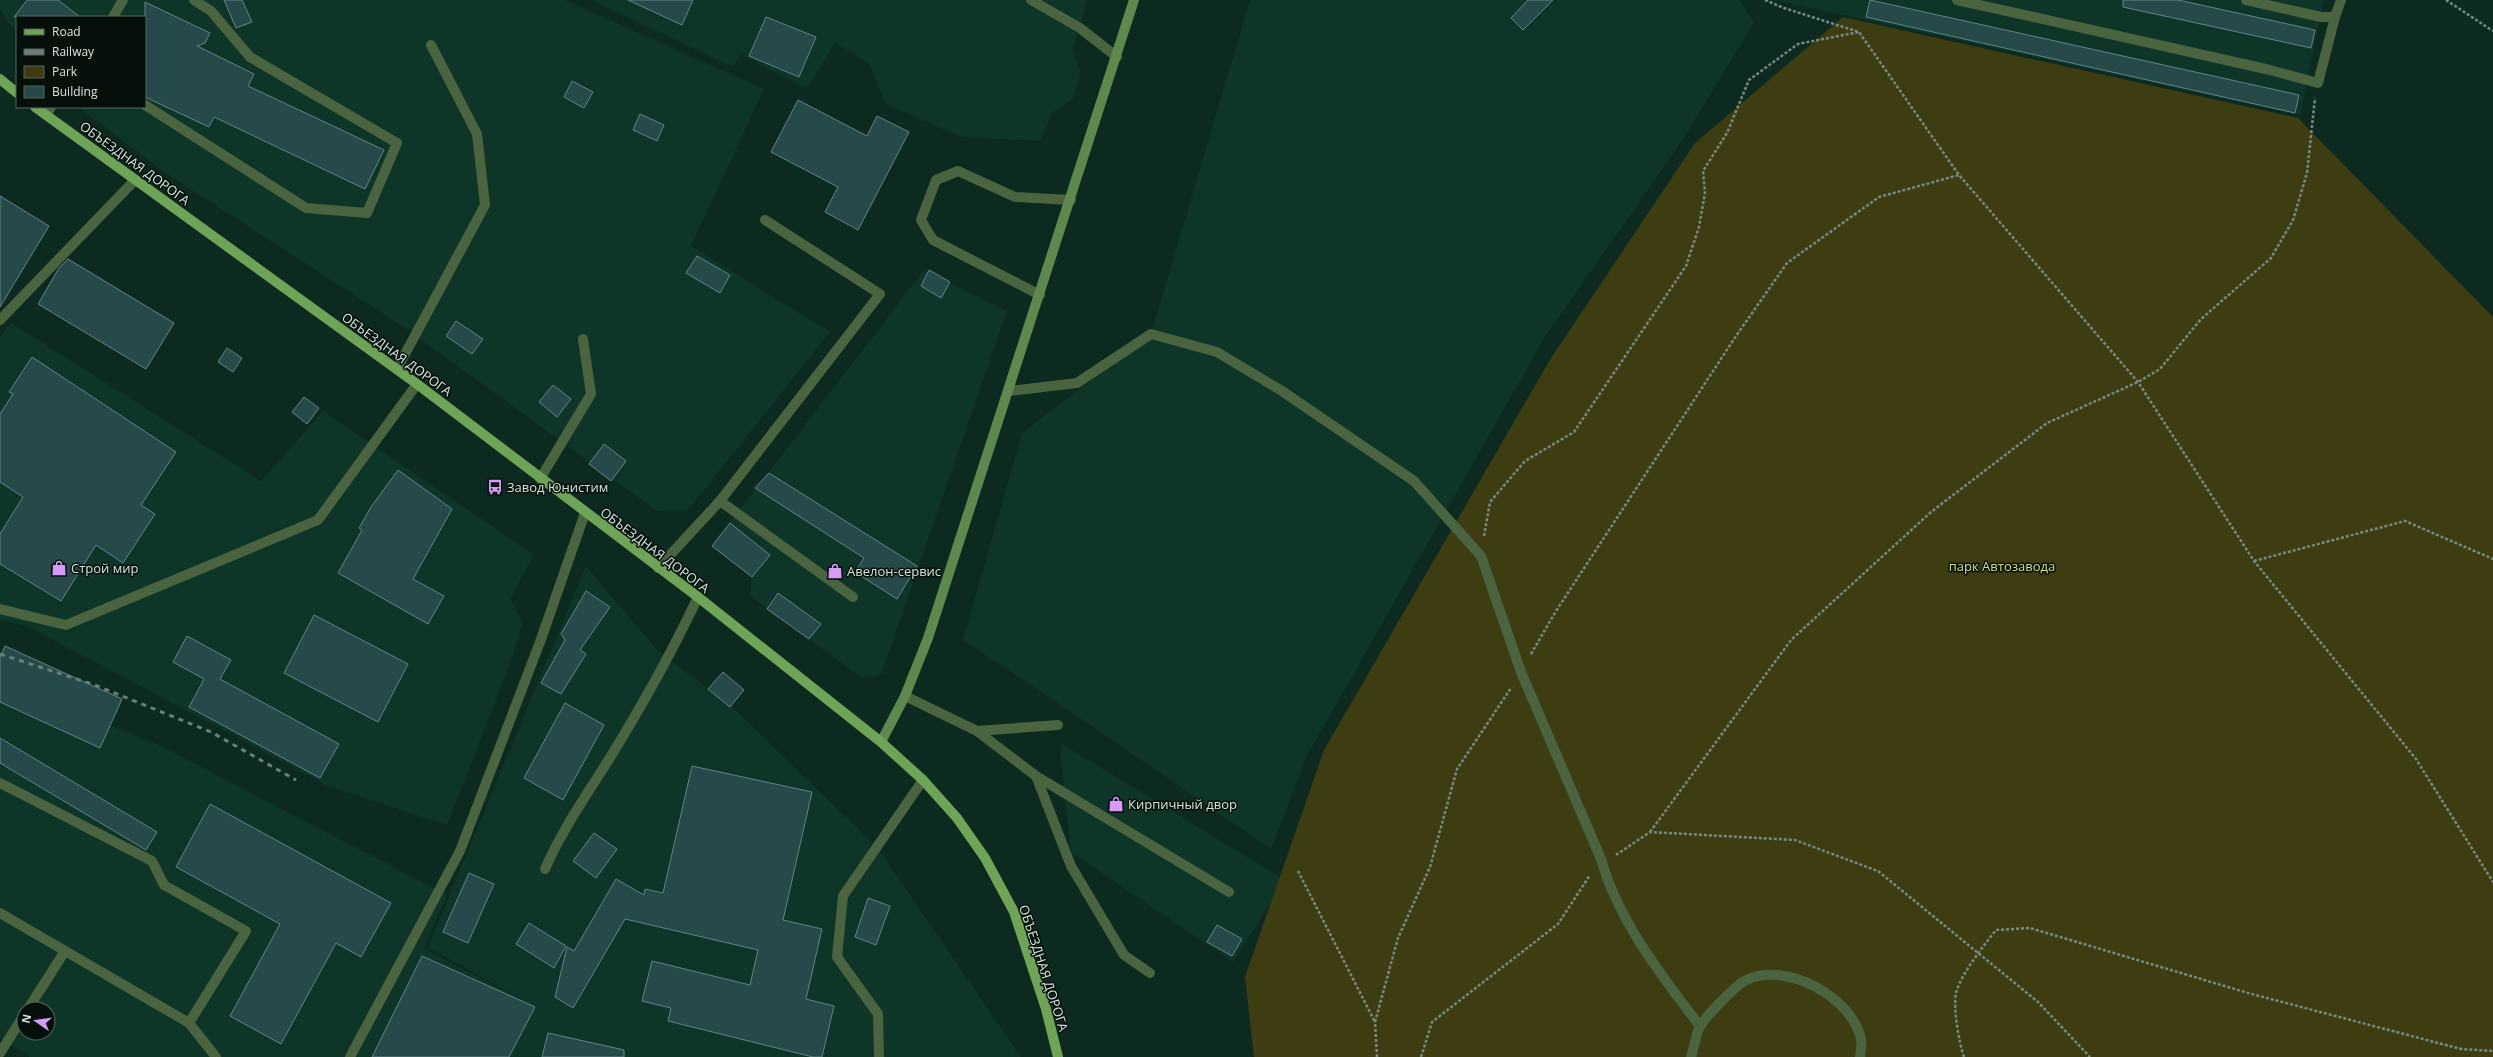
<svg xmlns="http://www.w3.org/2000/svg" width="2493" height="1057" font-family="'Open Sans',sans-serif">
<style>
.built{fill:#0d3628;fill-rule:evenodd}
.green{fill:#3e3d12}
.building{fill:#264a4a;stroke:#608585}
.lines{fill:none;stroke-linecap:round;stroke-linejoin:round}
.path{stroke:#748b82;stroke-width:2.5;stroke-dasharray:3 2;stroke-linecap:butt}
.lane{stroke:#4a643f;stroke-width:10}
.secondary{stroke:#5f884d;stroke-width:10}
.primary{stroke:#6ea456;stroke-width:10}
.rail{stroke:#688077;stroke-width:3;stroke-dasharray:5 5;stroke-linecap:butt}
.labels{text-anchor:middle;stroke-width:3;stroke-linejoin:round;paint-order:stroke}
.street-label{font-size:13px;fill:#d5e5de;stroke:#05100b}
.poi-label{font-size:13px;fill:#d5e5de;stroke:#05100b;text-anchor:start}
.park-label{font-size:13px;fill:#dfdd82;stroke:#05100b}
</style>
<rect width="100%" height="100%" fill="#0c2a1f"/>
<g class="built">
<path d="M0 0H565L764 89 691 246 830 332 688 510 657 511 402 326 170 176 78 107H145V17H17V30L9 24 0 9Z"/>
<path d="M591 0H1087L1080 28 1072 50 1081 73 1072 100 1053 112 1040 141 961 137 886 104 869 64 835 43 807 89 740 54 733 67Z"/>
<path d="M1250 0H1739L1754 22 1684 138 1543 340 1307 756 1271 849 1049 697 963 640 1022 433 1151 334Z"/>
<path d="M1774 0H2324L2300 115Z"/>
<path d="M924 270 1007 311 881 675 862 678 750 596 752 577 712 546Z"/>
<path d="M11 323 261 481 323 411 534 555 510 599 523 622 511 662 447 825 330 787 27 626 0 620V337Z"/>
<path d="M586 566 657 650 733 708 877 847 1021 1057H30L0 1038V680L163 747 447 895 424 949 517 997 428 947ZM24 1009H48V1033H24Z"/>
<path d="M1062 744 1285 880 1233 962 1071 852 1060 751Z"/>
</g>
<path class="green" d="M1843 17 2298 118 2493 317V1057H1254L1245 977 1324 750 1551 358 1695 143Z"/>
<g class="building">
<path d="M27 0H58L80 17H14Z"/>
<path d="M224 0H242L252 22 236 28Z"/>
<path d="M628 0H693L682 25Z"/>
<path d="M1528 0H1553L1523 30 1511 18Z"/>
<path d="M1870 0 2299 95 2295 113 1866 17Z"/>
<path d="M2123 0H2178L2315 30 2311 48 2123 7Z"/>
<path d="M145 2 210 33 205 43 197 46 254 74 248 86 384 150 365 189 214 117 209 127 145 97Z"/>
<path d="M766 17 816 37 799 77 749 56Z"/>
<path d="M572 81 593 92 584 108 564 97Z"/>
<path d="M798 100 867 136 877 116 909 132 858 230 825 212 838 187 771 152Z"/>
<path d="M640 114 664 125 657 141 633 130Z"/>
<path d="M0 196 49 226 0 307Z"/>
<path d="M697 256 730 275 720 293 686 273Z"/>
<path d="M68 259 174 323 146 369 38 304 59 268Z"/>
<path d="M929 270 950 282 941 298 921 286Z"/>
<path d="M456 321 483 339 472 354 446 336Z"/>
<path d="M227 348 242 358 233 372 218 362Z"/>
<path d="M32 357 176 452 141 505 155 514 123 563 96 545 61 601 0 564V534L23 497 0 482V414L13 394 9 392Z"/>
<path d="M553 385 571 399 557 417 539 402Z"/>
<path d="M304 397 319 408 307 424 292 412Z"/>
<path d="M604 444 626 461 611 481 589 464Z"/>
<path d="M398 470 452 509 413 579 444 596 428 624 338 573 362 530 359 528 371 507Z"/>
<path d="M769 473 917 566 897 599 855 572 864 558 755 488Z"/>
<path d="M730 523 770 555 752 577 712 546Z"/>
<path d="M586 591 610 607 580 650 586 654 561 694 541 683 565 640 561 634Z"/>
<path d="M778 593 821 624 809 639 767 609Z"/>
<path d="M314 615 408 664 378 722 284 673Z"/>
<path d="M187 636 231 660 220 679 339 744 320 778 189 707 204 679 173 662Z"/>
<path d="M5 646 122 699 100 748 0 702V658Z"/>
<path d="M723 672 744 690 730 707 708 689Z"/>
<path d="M565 703 604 725 563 800 524 778Z"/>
<path d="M0 738 157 832 146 850 0 763Z"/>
<path d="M692 766 812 792 783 920 822 929 806 999 834 1006 822 1057H813L668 1021 671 1008 642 1001 652 961 750 985 758 950 625 919 573 1008 555 997 567 947 574 951 616 879 644 895 645 889 663 893Z"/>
<path d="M210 804 391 903 361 957 336 943 281 1044 230 1016 280 924 176 867Z"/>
<path d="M594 833 617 849 596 878 573 861Z"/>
<path d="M469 873 494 884 468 943 443 932Z"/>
<path d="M868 898 890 906 876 945 855 937Z"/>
<path d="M529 923 566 946 554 968 516 944Z"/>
<path d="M1217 925 1242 939 1232 956 1207 942Z"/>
<path d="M422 956 535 1007 509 1057H372Z"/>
<path d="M548 1033 624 1050V1057H542Z"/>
</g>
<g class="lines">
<g class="path">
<path d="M1765 0 1784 8 1859 32 1959 175 2138 382 2254 561 2416 759 2493 882"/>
<path d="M2446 0 2493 31"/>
<path d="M1484 536 1490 502 1525 461 1574 432 1686 266 1699 227 1705 193 1703 171 1727 133 1749 80 1798 44 1859 32"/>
<path d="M2254 561 2405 521 2493 559"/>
<path d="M1531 654 1556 611 1736 336 1787 263 1879 197 1959 175"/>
<path d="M1650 832 1791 640 1931 512 2047 423 2138 382 2160 369 2201 319 2271 258 2293 220 2307 173 2315 98"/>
<path d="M1616 855 1650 832 1795 840 1878 871 2038 1002 2090 1057"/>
<path d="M1298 871 1375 1022"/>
<path d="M1377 1057 1375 1022 1398 938 1430 867 1457 769 1511 688"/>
<path d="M1421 1057 1432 1022 1558 924 1590 875"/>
<path d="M1964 1057C1959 1043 1953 1008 1956 993 1961 974 1984 945 1996 930L2030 928 2248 993 2461 1049 2493 1051"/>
</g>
<g class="lane">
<path d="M1031 0 1080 28 1117 57"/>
<path d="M1957 0 2266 69 2318 83 2335 17"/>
<path d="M2246 0 2321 17H2335L2341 0"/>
<path d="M113 17 123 0"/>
<path d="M145 105 306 208 367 213 397 143 250 57 211 11 194 0"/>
<path d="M46 115 51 107"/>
<path d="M1040 295 933 240 921 220 936 180 958 171 1015 197 1071 200"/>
<path d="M0 320 135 180"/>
<path d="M397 369 485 205 477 134 431 45"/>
<path d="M1009 391 1077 383 1151 334 1217 352 1282 391 1414 481 1481 556 1521 672 1601 859C1619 922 1661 975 1700 1026"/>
<path d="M540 479 591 394 583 339"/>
<path d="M720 501 853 597"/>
<path d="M658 568 720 501 880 294 765 220"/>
<path d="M0 609 66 625 318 520 417 384"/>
<path d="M905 696 977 731 1036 776 1229 892"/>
<path d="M977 731 1058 725"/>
<path d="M1036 776 1071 866 1124 955 1150 973"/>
<path d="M0 783 152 861 164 885 246 931 189 1023"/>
<path d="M545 869C563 828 588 793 611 756 643 704 672 652 698 597"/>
<path d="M0 913 189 1023 216 1057"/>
<path d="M28 1009 65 951"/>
<path d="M0 1053 24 1015"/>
<path d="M350 1057 460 851 540 642 585 513"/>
<path d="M879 1057 878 1014 837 957 843 896 923 780"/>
<path d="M1691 1057C1695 1047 1695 1034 1701 1025 1707 1015 1736 985 1746 980 1786 961 1852 997 1861 1039 1862 1044 1861 1051 1860 1057"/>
</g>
<path class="secondary" d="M881 742 905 696 928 638 1134 0"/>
<g class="primary">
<path d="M0 79 17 93"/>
<path d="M35 107 417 384 698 597 881 742 923 780 957 818 985 858 1014 912 1046 1009 1058 1057"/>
</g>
<path class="rail" d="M0 654 95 685 211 732 296 780"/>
</g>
<defs>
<g id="bus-bare" transform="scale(1.2)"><path d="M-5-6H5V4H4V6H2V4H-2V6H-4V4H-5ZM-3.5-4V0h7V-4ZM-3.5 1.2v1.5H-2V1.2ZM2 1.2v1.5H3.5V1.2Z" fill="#d89af8" stroke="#05100b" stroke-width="2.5" paint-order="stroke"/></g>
<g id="shop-bare" transform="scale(1.2)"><path d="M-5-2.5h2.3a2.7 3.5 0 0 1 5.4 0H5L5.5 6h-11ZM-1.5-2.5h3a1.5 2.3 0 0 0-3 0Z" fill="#d89af8" stroke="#05100b" stroke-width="2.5" paint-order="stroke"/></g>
</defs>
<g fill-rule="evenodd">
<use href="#bus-bare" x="495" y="487"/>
<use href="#shop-bare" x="59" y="568"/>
<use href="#shop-bare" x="835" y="571"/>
<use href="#shop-bare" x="1116" y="804"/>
</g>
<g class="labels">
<g class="street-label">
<text transform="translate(135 163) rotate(36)" y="5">ОБЪЕЗДНАЯ ДОРОГА</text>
<text transform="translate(397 354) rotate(36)" y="5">ОБЪЕЗДНАЯ ДОРОГА</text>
<text transform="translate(655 550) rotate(37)" y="5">ОБЪЕЗДНАЯ ДОРОГА</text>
<text transform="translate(1044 968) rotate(72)" y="5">ОБЪЕЗДНАЯ ДОРОГА</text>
</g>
<g class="poi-label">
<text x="507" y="492">Завод Юнистим</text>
<text x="71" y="573">Строй мир</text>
<text x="847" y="576">Авелон-сервис</text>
<text x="1128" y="809">Кирпичный двор</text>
</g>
<g class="park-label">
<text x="2002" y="571">парк Автозавода</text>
</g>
</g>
<rect x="16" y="16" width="130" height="92" fill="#05100b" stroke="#58655f"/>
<rect x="24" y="29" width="20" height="6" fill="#6ea456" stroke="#58655f"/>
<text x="52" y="36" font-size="12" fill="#d5e5de">Road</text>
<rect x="24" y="49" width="20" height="6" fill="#688077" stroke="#58655f"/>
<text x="52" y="56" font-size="12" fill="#d5e5de">Railway</text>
<rect x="24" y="66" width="20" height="12" fill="#3e3d12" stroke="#58655f"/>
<text x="52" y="76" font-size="12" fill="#d5e5de">Park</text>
<rect x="24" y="86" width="20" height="12" fill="#264a4a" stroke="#58655f"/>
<text x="52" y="96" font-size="12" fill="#d5e5de">Building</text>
<g transform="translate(36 1021) rotate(283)"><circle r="19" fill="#05100b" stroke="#58655f"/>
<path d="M0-3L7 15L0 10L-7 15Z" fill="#d89af8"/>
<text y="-6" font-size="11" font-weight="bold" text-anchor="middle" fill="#d5e5de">N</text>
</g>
</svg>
